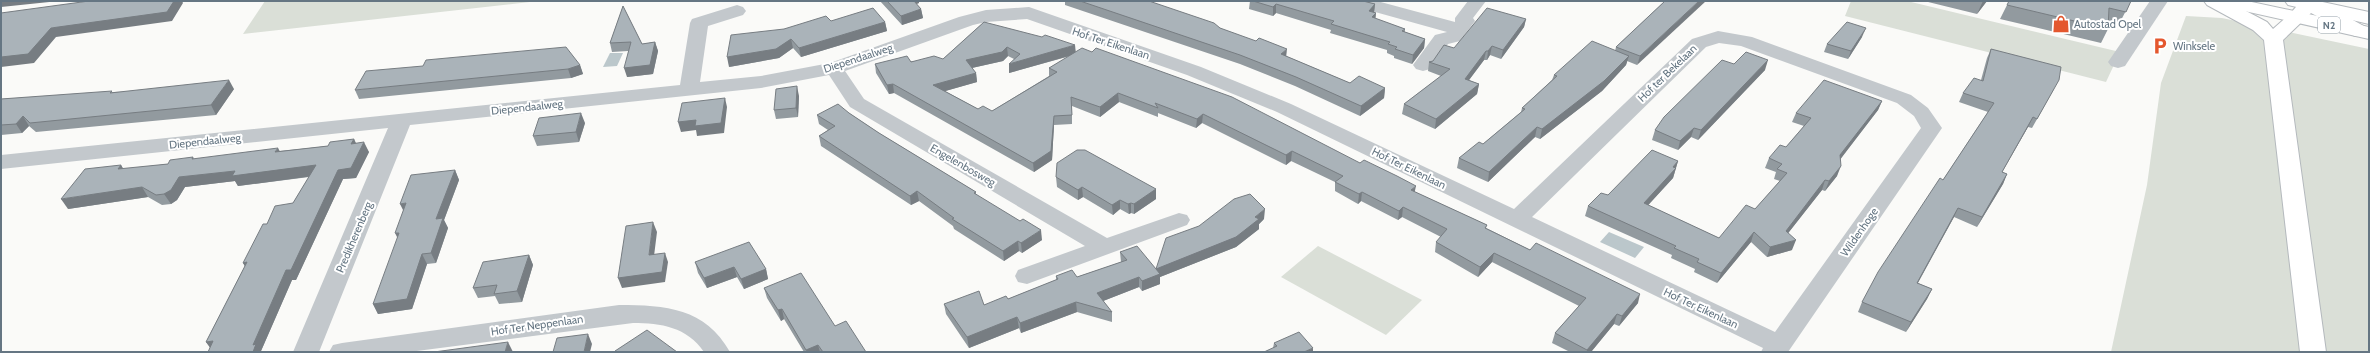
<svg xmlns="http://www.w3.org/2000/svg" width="2370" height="353" font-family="Cabin,sans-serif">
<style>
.green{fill:#dadfd7}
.water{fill:#bbc7cb}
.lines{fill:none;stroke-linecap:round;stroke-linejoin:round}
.major-casing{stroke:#b5babe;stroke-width:2}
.highway-casing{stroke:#b4b9bd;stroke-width:2}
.minor{fill:#c3c8cc;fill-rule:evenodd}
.major{fill:#fff;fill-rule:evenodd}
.highway{fill:#fff;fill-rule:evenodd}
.wall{fill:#929a9f;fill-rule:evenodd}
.shaded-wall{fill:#777d82}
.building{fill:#aab3b9;stroke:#777d82}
.labels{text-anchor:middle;stroke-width:4;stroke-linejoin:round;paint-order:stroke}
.shield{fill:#fff;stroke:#939fa8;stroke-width:1}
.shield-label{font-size:10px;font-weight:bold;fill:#657683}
.poi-label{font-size:11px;fill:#657683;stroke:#fff;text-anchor:start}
.street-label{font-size:11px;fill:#657683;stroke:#fff}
</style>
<rect width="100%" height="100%" fill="#fafaf8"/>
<g class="green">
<path d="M265 1H528L530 2 243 34Z"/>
<path d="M1851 1H1907L2120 52 2106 82 1845 16Z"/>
<path d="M2186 16 2222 18 2369 49V352H2111L2147 185 2161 83Z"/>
<path d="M1318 246 1422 300 1386 335 1281 277Z"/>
</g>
<g class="water">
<path d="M610 53H623L617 66 603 67Z"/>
<path d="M1609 232 1644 247 1635 258 1600 242Z"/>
</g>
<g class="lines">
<g class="major-casing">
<g id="major">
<path d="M2213 1H2247L2369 27V39L2222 6 2216 5Z"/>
<path d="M2285 1H2318L2369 12V24L2288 5Z"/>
</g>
</g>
<g class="highway-casing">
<path id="highway" d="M2204 1H2227L2267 22 2273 29 2290 14 2301 1H2319L2369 29V36H2355L2311 13 2283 40 2326 352H2300L2264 40 2253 30 2207 5Z"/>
</g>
<g class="minor">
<path d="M1347 1H1377L1455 22V18L1468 1H1486L1473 18 1475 21 1460 41 1448 44 1430 69 1423 71 1416 69 1413 65 1435 35 1447 32 1350 5Z"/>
<path d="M2150 1H2168L2125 66 2118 68 2111 66 2108 62Z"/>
<path d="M737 5 743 7 746 11 743 15 708 26 700 82 761 76 830 63 959 17 986 10 1029 7 1201 67 1291 104 1514 209 1692 39 1718 31 1752 37 1911 95 1928 108 1942 128 1788 352H1761L1763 348 1277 112 1187 75 1027 19 986 22 973 25 845 71 864 99 1107 238 1179 213 1187 215 1190 220 1187 225 1027 284 1018 282 1015 276 1018 270 1085 246 850 107 829 75 761 88 410 125 319 352H293L388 128 1 169V155L680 85 690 23 692 19ZM1719 43 1741 46 1897 103 1914 116 1921 128 1775 332 1532 217 1706 47Z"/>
<path d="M619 305C666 305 705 308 730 352H704C687 327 661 323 633 323L409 352H329L333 345 342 343Z"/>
</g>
<use href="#major" class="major"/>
<use href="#highway" class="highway"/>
</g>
<g class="wall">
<path d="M880 1H919V3L916 4 921 9 923 18 902 25Z"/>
<path d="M1065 1H1149L1220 28 1350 83 1385 88 1384 98 1360 116 1295 86 1240 64 1065 5Z"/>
<path d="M1250 1H1363L1375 4 1374 12 1376 13 1375 19 1405 29V32L1425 39 1424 48 1412 64 1394 58V56L1387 53V50L1330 33 1331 30 1276 13 1273 16 1249 9Z"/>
<path d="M1665 1 1637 65 1627 61 1626 65 1602 91 1540 139 1535 137 1488 182 1457 168 1459 158 1483 144 1521 112 1522 108 1552 80 1554 75 1615 51 1616 47Z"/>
<path d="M1924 1H1987L1977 14Z"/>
<path d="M2131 1 2118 26 2109 24 2108 29 2101 43 2000 19 2007 5Z"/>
<path d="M623 6 642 44 655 42 658 51 653 74 627 77 628 51 612 52 610 43Z"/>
<path d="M1526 19 1524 27 1501 59 1490 55 1487 60H1484L1469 80 1479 84 1477 94 1435 129 1402 114 1404 104 1441 76 1428 71 1429 62 1433 61 1454 48Z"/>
<path d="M831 21 885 22 887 31 801 57 793 48 779 58 729 67 784 29Z"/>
<path d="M984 22 1076 52 1415 192 1487 225 1486 228 1638 303 1619 326 1614 324 1591 352H1570L1552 343 1555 333 1579 306 1492 262 1478 277 1435 252 1436 242 1441 237 1402 217 1398 220 1361 201 1358 204 1335 191V182L1291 161 1286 165 1202 123 1196 128 1158 113V117L1119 102 1100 117 1072 106V124L1054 125 1052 160 1034 172 894 93 889 94 876 73 875 64 943 59ZM1008 56 1014 59 1009 73 1070 56 1049 68V76L992 111 978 109 945 91 977 82 976 73 972 68 1003 61Z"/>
<path d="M1862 37 1848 59 1824 52 1827 44Z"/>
<path d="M1991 49 2054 89 2032 128 2028 127 2002 172 2007 174 2003 184 1977 227 1954 217 1918 283 1932 289 1927 299 1906 332 1858 312 1862 302 1988 112 1959 102 1963 93 1981 80 1987 58Z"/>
<path d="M1734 64 1765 70 1698 140 1691 137 1678 150 1652 140 1655 130Z"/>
<path d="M580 65 583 74 571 78 359 99 355 90Z"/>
<path d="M234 89 216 115 36 132 29 126 22 133 1 135V99L113 92Z"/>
<path d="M799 96 798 117 776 119 774 110Z"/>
<path d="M1882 101 1878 110 1840 159 1837 176 1825 191 1822 190 1788 233 1792 250 1767 257 1751 242 1717 283 1694 272 1695 269 1671 258 1672 255 1585 216 1588 206 1608 195 1678 161 1673 178 1648 205 1719 238 1755 209 1780 181 1774 179 1776 172 1765 168 1769 158 1786 147 1804 126 1792 122 1796 113Z"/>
<path d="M849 113 879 133 976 192V195L1042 240 1022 253 1019 251 1004 261 954 229 953 226 919 201 911 205 821 146 819 136 828 130 819 124 817 115Z"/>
<path d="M585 123 579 142 537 146 533 136Z"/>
<path d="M354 139 356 143 369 152 356 178 343 179 296 280H292L261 351 210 347 206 342 245 266 243 263 267 224 293 203 309 177 238 186 235 181 185 187 177 200 171 204 162 205 148 197 68 209 121 165 123 169 168 164 193 157 194 159 280 151 328 146Z"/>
<path d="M455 170 459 180 444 220 448 228 436 263 427 264 412 309 378 314 373 304Z"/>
<path d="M1056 177 1156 189V199L1134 214 1131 213 1129 214 1120 209 1113 215 1083 197 1078 200 1057 187Z"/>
<path d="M1264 219 1259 224V229L1236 247 1160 277V284L1142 291 1139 287 1103 301 1112 312V322L1077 312 1021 333 1019 328 969 348 946 314 944 304 984 305 1008 299 1056 280V276L1077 277 1121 262 1120 252 1156 269Z"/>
<path d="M529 255 533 265 522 302 499 304 495 296 478 298 473 288Z"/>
<path d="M695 262 766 269 768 279 744 289 737 277 707 288 698 273Z"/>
<path d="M764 288 835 326 866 352H804L784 319 781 321 767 298Z"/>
<path d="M1274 343 1313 348H1273Z"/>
</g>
<g class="shaded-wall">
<path d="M1 1H59L1 7Z"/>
<path d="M173 1H182L183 3 172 21 56 37 34 63 1 67V57L51 28Z"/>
<path d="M910 1H919V3L911 6Z"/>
<path d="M1699 1H1706L1637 65 1640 56Z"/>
<path d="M1983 1H1987L1977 14Z"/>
<path d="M1276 4V13L1273 16V7Z"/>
<path d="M1375 4 1374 13 1369 11Z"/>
<path d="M921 9 923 18 902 25 901 16Z"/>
<path d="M1376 13 1375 22 1372 17Z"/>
<path d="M1526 19 1524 27 1501 59 1503 50Z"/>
<path d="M885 22 887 31 801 57 799 48Z"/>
<path d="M1866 28 1862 37 1848 59 1851 51Z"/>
<path d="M791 39 793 48 779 58 729 67 727 57Z"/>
<path d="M1425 39 1424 48 1412 64 1413 55Z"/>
<path d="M655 42 658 51 653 74 627 77 624 68Z"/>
<path d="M1075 45 1076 54 1009 73V64Z"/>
<path d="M1492 46 1490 55 1487 60 1488 51Z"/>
<path d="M1007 47 1008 56 1003 61 967 69 966 60Z"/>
<path d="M1287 49 1286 58 1281 54Z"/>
<path d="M1486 51 1484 60 1463 88 1465 79Z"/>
<path d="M1629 56 1626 65 1602 91 1540 139 1542 129Z"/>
<path d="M1768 60 1765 70 1698 140 1701 130Z"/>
<path d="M580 65 583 74 571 78 568 69Z"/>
<path d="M976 73 977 82 935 94 933 85Z"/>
<path d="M229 80 234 89 216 115 211 105Z"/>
<path d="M893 84 894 93 889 94 887 85Z"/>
<path d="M1479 84 1477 94 1435 129 1436 119Z"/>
<path d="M797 86 799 96 798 117 796 108Z"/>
<path d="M1385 88 1384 98 1360 116 1361 106Z"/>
<path d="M1118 93 1119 102 1100 117V107Z"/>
<path d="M725 98 727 107 724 133 697 136 696 130 681 132 678 122Z"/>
<path d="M1882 101 1878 110 1836 165 1840 155Z"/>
<path d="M581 113 585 123 579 142 576 132Z"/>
<path d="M1203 114 1202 123 1196 128 1197 119Z"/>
<path d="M23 116 29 126 22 133 16 124Z"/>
<path d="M1054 116V125L1052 160 1034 172 1033 163Z"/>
<path d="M2033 117 2028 127 1997 181 2002 172Z"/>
<path d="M1537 127 1535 137 1488 182 1489 172Z"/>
<path d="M1694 128 1691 137 1678 150 1680 141Z"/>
<path d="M354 139 358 149 351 144Z"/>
<path d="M364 142 369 152 356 178 343 179 296 280H292L261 351V352H253V345L286 270 338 170Z"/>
<path d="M278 148 283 157 275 152Z"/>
<path d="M1292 151 1291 161 1286 165V155Z"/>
<path d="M1678 161 1673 178 1641 213 1644 203Z"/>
<path d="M121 165 127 175 118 169Z"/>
<path d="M316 165 321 175 238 186 235 181 185 187 177 200 171 204 164 194 179 177 235 171Z"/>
<path d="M1841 166 1837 176 1825 191 1829 181Z"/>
<path d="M455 170 459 180 444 220 448 228 436 263 431 253 436 219Z"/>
<path d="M2007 174 2003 184 1977 227 1982 217Z"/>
<path d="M1825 180 1822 190 1782 241 1786 231Z"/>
<path d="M1416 186 1414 195 1411 190Z"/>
<path d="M142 187 148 197 68 209 61 199Z"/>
<path d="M1082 187 1083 197 1078 200V190Z"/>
<path d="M1156 189V199L1134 214V204Z"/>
<path d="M917 191 919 201 911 205 910 196Z"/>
<path d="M1362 192 1361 201 1358 204 1359 194Z"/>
<path d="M1120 200V209L1113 215 1112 205Z"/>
<path d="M406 203 405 214 400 204Z"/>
<path d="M1131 203V213L1129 214 1128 204Z"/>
<path d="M1403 207 1402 217 1398 220 1399 211Z"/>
<path d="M1958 208 1954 217 1912 293 1917 283Z"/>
<path d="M1265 209 1264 219 1259 224V229L1236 247 1160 277V284L1142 291V281L1156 269 1255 217Z"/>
<path d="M653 222 657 232 653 264 649 255Z"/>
<path d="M1041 230 1042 240 1022 253 1021 243Z"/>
<path d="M1754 232 1751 242 1717 283 1721 273Z"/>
<path d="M395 233H399L400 243Z"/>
<path d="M1796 240 1792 250 1767 257 1770 247Z"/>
<path d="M1018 241 1019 251 1004 261 1003 251Z"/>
<path d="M665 253 668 262 665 282 622 288 618 278Z"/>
<path d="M1494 253 1492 262 1478 277 1480 267Z"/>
<path d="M422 254 427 264 412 309 378 314 373 304Z"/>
<path d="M529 255 533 265 522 302 517 291Z"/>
<path d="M247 262 249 273 243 263Z"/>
<path d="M734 267 737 277 707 288 704 278Z"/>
<path d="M766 269 768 279 744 289 741 279Z"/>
<path d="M1139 277V287L1098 303 1097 293Z"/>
<path d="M1932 289 1927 299 1906 332 1911 322Z"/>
<path d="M1640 294 1638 303 1619 326 1622 316Z"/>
<path d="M1076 302 1077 312 1021 333 1020 323Z"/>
<path d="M782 309 784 319 781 321 778 310Z"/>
<path d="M1617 314 1614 324 1591 352H1587V350Z"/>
<path d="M1017 317 1019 328 969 348 967 337Z"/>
<path d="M588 334 592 344 590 352H584Z"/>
<path d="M213 341V352L206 342Z"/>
<path d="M508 342 513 352H505Z"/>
<path d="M818 345 820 352H807L806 350Z"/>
<path d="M1313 348V352H1304Z"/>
</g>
<g class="building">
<path d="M89 1H174L167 12 51 28 28 54 1 57V13Z"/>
<path d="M887 1H914L921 9 901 16Z"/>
<path d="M1080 1H1149L1214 23 1220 28 1256 41 1259 38 1287 49 1281 54 1350 83 1359 76 1385 88 1361 106 1296 77 1240 55Z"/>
<path d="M1253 1H1363L1375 4 1369 11 1376 13 1372 17 1405 29 1402 31 1425 39 1413 55 1395 49 1397 47 1388 44 1390 42 1331 24 1334 21 1276 4 1273 7Z"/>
<path d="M1665 1H1699L1640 56 1616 47Z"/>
<path d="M2009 1H2131L2126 12 2109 8 2108 29 2007 5Z"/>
<path d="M623 6 642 44 655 42 650 65 624 68 631 42 610 43Z"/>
<path d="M873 8 885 22 799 48 791 39 776 49 727 57 731 35 784 29 826 16 831 21Z"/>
<path d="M1487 8 1526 19 1503 50 1492 46 1488 51H1486L1465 79 1479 84 1436 119 1404 104 1450 69 1429 62 1433 61 1444 45 1454 48Z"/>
<path d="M984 22 1042 37 1045 35 1075 45 1009 64 1020 54 1007 47 1002 52 966 60 976 73 933 85 978 109 983 106 992 111 1057 72 1049 68 1082 48 1092 52 1096 48 1232 97 1360 163 1364 160 1397 176 1416 186 1411 190 1487 225 1485 228 1530 250 1536 243 1640 294 1622 316 1617 314 1587 350 1555 333 1586 298 1494 253 1480 267 1436 242 1447 229 1403 207 1399 211 1362 192 1359 194 1335 182 1343 176 1292 151 1286 155 1203 114 1197 119 1155 103 1158 108 1118 93 1100 107 1071 97 1072 115 1054 116 1051 151 1033 163 893 84 887 85 875 64 907 56 911 62 934 56 943 59Z"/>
<path d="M1847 22 1866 28 1851 51 1827 44Z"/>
<path d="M1592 41 1629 56 1604 81 1542 129 1537 127 1489 172 1459 158 1479 142 1483 144 1525 109 1522 108 1557 76 1554 75Z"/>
<path d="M566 47 580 65 568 69 355 90 366 71 423 66 426 60Z"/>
<path d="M1991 49 2061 67 2059 80 2037 119 2033 117 2002 172 2007 174 1982 217 1958 208 1917 283 1932 289 1911 322 1862 302 1878 272 1940 178 1943 180 1994 103 1963 93 1974 78 1983 81Z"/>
<path d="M1746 52 1768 60 1701 130 1694 128 1680 141 1655 130 1664 117 1722 60 1734 64Z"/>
<path d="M229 80 211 105 30 123 23 116 16 124 1 125V99L112 91 110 93Z"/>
<path d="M1824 80 1882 101 1840 155 1841 166 1829 181 1825 180 1786 231 1796 240 1770 247 1754 232 1721 273 1697 262 1699 259 1674 248 1676 246 1588 206 1601 193 1608 195 1652 150 1678 161 1673 167 1676 168 1644 203 1719 238 1746 205 1755 209 1787 173 1777 169 1782 164 1769 158 1780 145 1786 147 1811 118 1796 113Z"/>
<path d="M797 86 796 108 774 110 776 89Z"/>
<path d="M725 98 721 123 695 126 696 120 678 122 682 103Z"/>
<path d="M838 104 849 113 879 133 976 192 974 193 1020 221 1023 219 1041 230 1021 243 1018 241 1003 251 952 219 954 218 917 191 910 196 819 136 835 126 817 115Z"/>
<path d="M581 113 576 132 533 136 539 118Z"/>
<path d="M354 139 351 144 364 142 351 168 338 170 291 270H286L253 345 256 344 253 352H208L213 341 206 342 247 262 243 263 263 224H267L275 206 293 203 316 165 232 176 235 171 179 177 171 190 164 194 156 195 142 187 61 199 85 169 121 165 118 169 168 164 170 160 193 157 192 159 278 148 275 152 328 146 330 142Z"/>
<path d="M1077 150H1085L1156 189 1134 204 1131 203 1128 204 1120 200 1112 205 1082 187 1078 190 1056 177 1057 163Z"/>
<path d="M455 170 436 219 443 218 431 253 422 254 407 299 373 304 399 233H395L406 203 400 204 411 175Z"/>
<path d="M1250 194 1265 209 1255 217 1259 219 1236 237 1156 269 1160 274 1142 281 1139 277 1097 293 1112 312 1076 302 1020 323 1017 317 967 337 944 304 979 291 984 305 1006 296 1008 299 1058 279 1056 276 1072 270 1077 277 1127 260 1120 252 1137 246 1156 269 1166 238 1199 226 1234 199Z"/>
<path d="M653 222 649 255 665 253 662 272 618 278 626 226Z"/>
<path d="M749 242 766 269 741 279 734 267 704 278 695 262Z"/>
<path d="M529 255 517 291 494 294 497 285 473 288 483 262Z"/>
<path d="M801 273 835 326 846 321 866 352H823L818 345 806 350 782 309 778 310 764 288Z"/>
<path d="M647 330 677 352H616L615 351Z"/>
<path d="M1299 332 1313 348 1304 352H1264L1277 346 1274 343Z"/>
<path d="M588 334 584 352H553L557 338Z"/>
<path d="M508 342 505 352H434Z"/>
</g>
<defs>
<g id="shop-bare" transform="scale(1.38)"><path d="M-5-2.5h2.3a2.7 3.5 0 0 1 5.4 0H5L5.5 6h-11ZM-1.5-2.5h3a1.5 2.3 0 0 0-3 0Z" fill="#e4572e" stroke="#fff" stroke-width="2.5" paint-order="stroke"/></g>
<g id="parking-bare" transform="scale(1.38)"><path d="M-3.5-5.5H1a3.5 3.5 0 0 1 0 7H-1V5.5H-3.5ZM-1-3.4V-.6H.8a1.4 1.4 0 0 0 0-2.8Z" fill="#e4572e" stroke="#fff" stroke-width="2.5" paint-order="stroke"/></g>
</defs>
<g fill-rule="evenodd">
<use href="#shop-bare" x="2061" y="24"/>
<use href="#parking-bare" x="2160" y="46"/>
</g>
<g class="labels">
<rect class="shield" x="2318" y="17" width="22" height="16" rx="3"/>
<g class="shield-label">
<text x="2329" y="29">N2</text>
</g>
<g class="poi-label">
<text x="2074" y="28">Autostad Opel</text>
<text x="2173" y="50">Winksele</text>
</g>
<g class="street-label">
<text transform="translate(1111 43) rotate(18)" y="4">Hof Ter Eikenlaan</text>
<text transform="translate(858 58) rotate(-18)" y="4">Diependaalweg</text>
<text transform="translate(1667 73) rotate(-44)" y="4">Hof ter Bekelaan</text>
<text transform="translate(527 107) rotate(-6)" y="4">Diependaalweg</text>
<text transform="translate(205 141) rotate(-6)" y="4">Diependaalweg</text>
<text transform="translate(963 165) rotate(30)" y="4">Engelenbosweg</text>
<text transform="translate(1409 168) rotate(26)" y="4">Hof Ter Eikenlaan</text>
<text transform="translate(1859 232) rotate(-55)" y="4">Wildenhoge</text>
<text transform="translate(354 237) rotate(-67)" y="4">Predikherenberg</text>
<text transform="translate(1701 308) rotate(25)" y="4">Hof Ter Eikenlaan</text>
<text transform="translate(537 325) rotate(-8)" y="4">Hof Ter Neppenlaan</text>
</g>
</g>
<rect width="2370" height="353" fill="none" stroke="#657683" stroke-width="4"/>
</svg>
